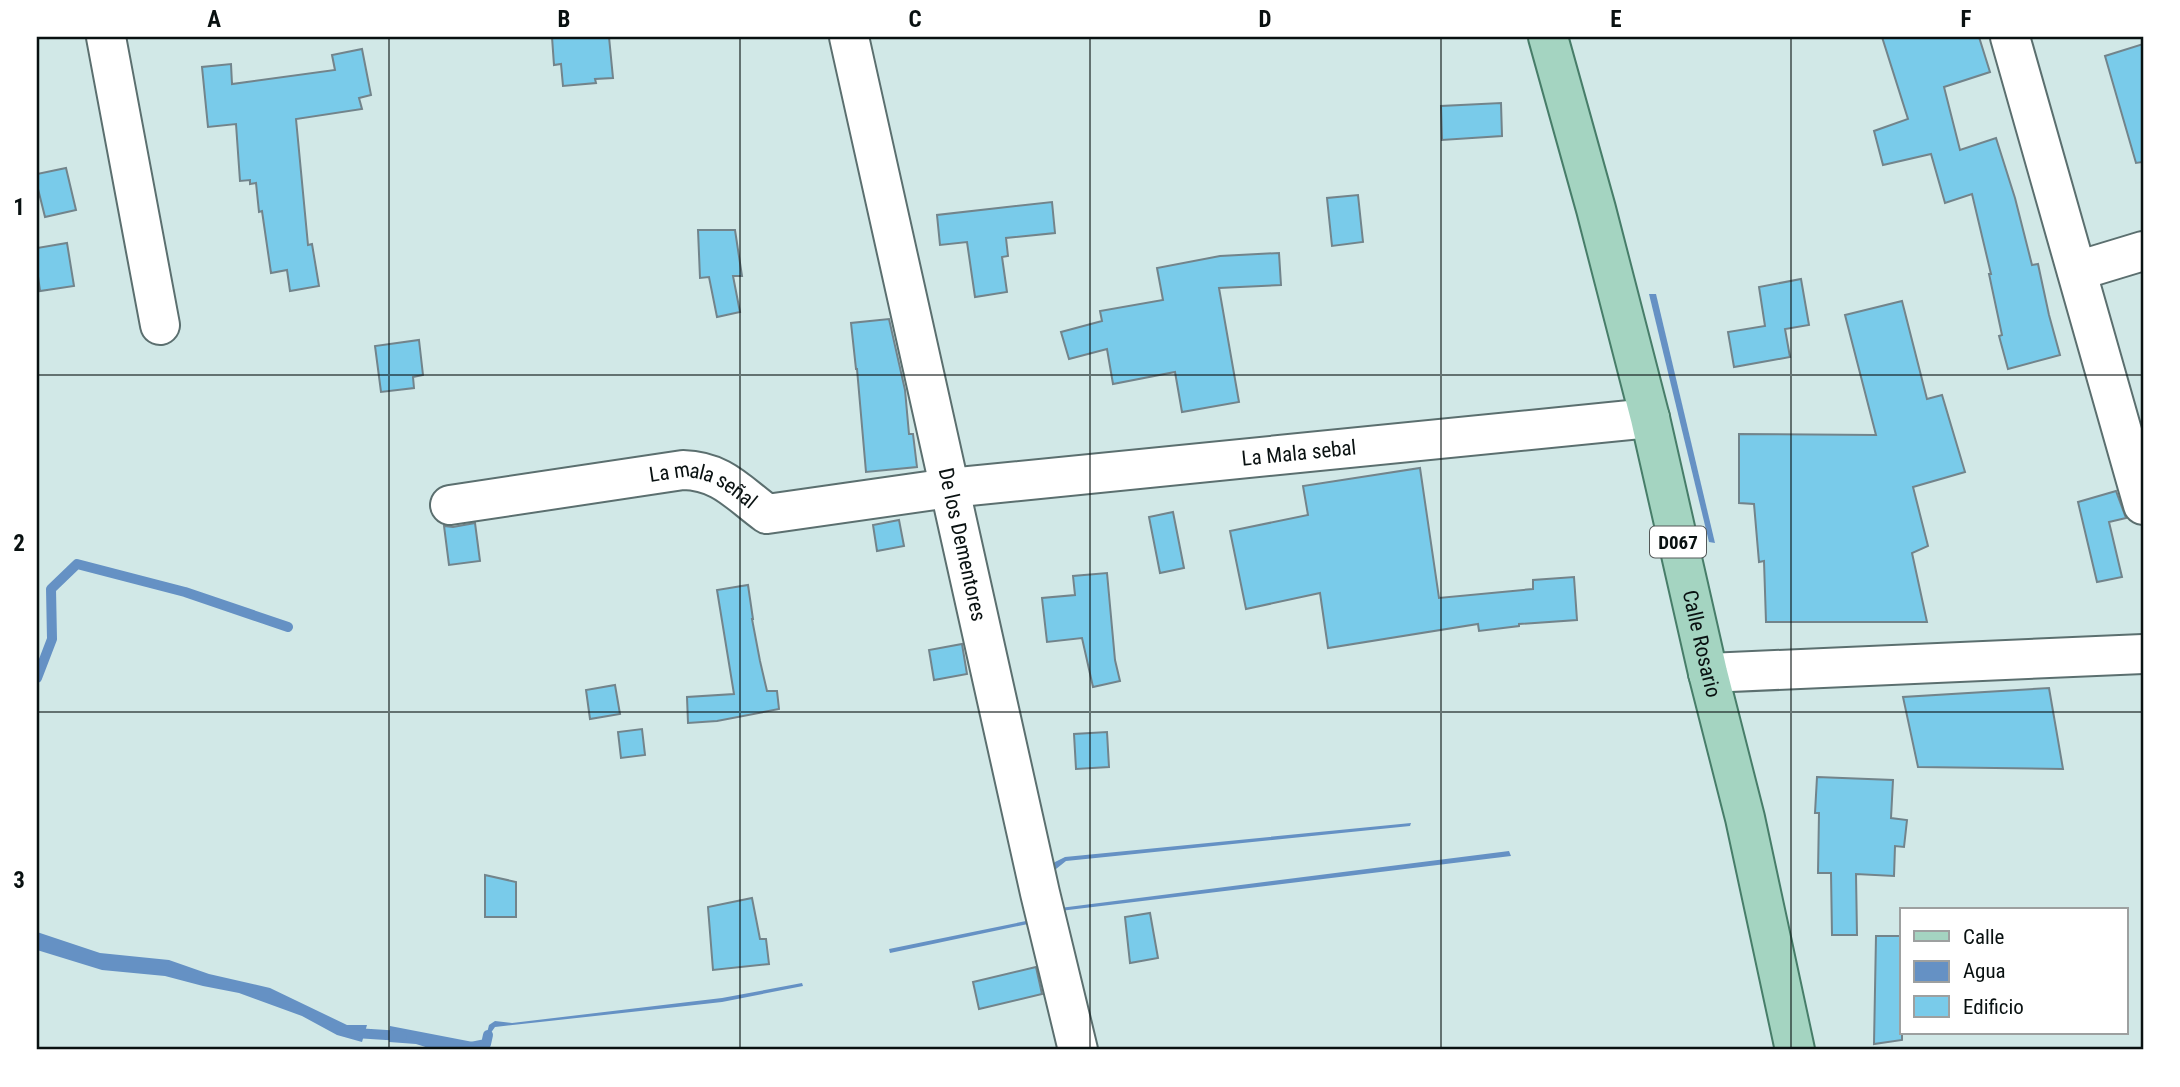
<svg xmlns="http://www.w3.org/2000/svg" width="2180" height="1087" font-family="'Roboto Condensed',sans-serif">
<style>
.water{fill:#6591c4}
.lines{fill:none;stroke-linecap:round;stroke-linejoin:round}
.stream{stroke:#6591c4;stroke-width:10}
.building{fill:#79cbea;stroke:#72848b;stroke-width:2}
.minor-casing{stroke:#5b6f6f;stroke-width:42}
.major-casing{stroke:#477d69;stroke-width:42}
.minor{stroke:#fff;stroke-width:38}
.major{stroke:#a4d4c1;stroke-width:38}
.grid{fill:none;stroke:#091111;stroke-width:2;stroke-opacity:0.55}
.labels{text-anchor:middle;stroke-width:5;stroke-linejoin:round;paint-order:stroke}
.shield{fill:#fff;stroke:#535858;stroke-width:2}
.shield-label{font-size:19px;font-weight:bold;fill:#091111}
.street-label{font-size:21px;fill:#091111;stroke:#fff}
.neatline{fill:none;stroke:#091111;stroke-width:2.5}
.grid-label{font-size:23px;text-anchor:middle;font-weight:bold;fill:#091111}
</style>
<rect width="100%" height="100%" fill="#d1e8e7"/>
<g class="water">
<path d="M1649 294H1656L1715 543 1709 542Z"/>
<path d="M1411 823 1410 826 1066 861 1051 873 1048 870 1055 862 1065 857Z"/>
<path d="M1509 851 1511 856 1060 911V908Z"/>
<path d="M1026 921 1028 924 890 953 889 949Z"/>
<path d="M37 932 100 953 169 960 209 974 270 988 347 1025H367L362 1042 337 1035 302 1016 239 993 203 986 165 976 102 970 37 950Z"/>
<path d="M802 983 803 986 722 1002 495 1027 490 1034 487 1047 484 1045 489 1025 495 1021 512 1023 722 998Z"/>
<path d="M390 1026 473 1042 472 1050H435L416 1044 389 1042Z"/>
</g>
<g class="lines">
<g class="stream">
<path d="M37 678 52 639 51 589 77 564 185 592 288 627"/>
<path d="M355 1033 402 1036"/>
<path d="M461 1049 486 1044 488 1035"/>
</g>
</g>
<g class="building">
<path d="M552 37H609L613 78 595 79 596 83 563 86 561 64 554 65Z"/>
<path d="M1882 37H1979L1990 72 1944 87 1960 150 1996 138 2015 198 2032 265 2038 264 2049 315 2060 355 2008 369 1999 336 2002 335 1989 274H1991L1972 194 1945 203 1931 154 1883 165 1874 131 1908 119Z"/>
<path d="M2143 44V162L2136 163 2105 56Z"/>
<path d="M362 49 371 95 359 98 362 109 296 119 308 245 312 244 319 286 290 291 287 270 271 273 262 211 259 212 256 183 250 184V180L240 181 236 124 208 127 202 67 231 64 232 84 335 70 332 55Z"/>
<path d="M1501 103 1502 136 1442 140 1441 106Z"/>
<path d="M66 168 76 210 45 217 37 185V174Z"/>
<path d="M1358 195 1363 242 1332 246 1327 198Z"/>
<path d="M1052 202 1055 233 1006 238 1008 256 1002 257 1007 292 975 297 967 242 940 245 937 215Z"/>
<path d="M698 230H735L742 276H733L740 312 717 317 709 277 700 278Z"/>
<path d="M67 243 74 286 40 291 37 269V248Z"/>
<path d="M1279 253 1281 285 1219 288 1239 402 1182 412 1175 372 1113 384 1107 349 1069 359 1061 332 1102 321 1100 311 1163 300 1157 268 1220 256Z"/>
<path d="M1801 279 1809 325 1785 329 1790 357 1734 367 1728 332 1765 326 1759 287Z"/>
<path d="M1902 301 1927 399 1942 395 1965 472 1913 487 1928 546 1912 553 1927 622H1766L1764 561 1759 562 1754 504 1739 503V434L1876 435 1845 315Z"/>
<path d="M889 319 905 390 909 434H913L917 467 866 472 857 369H856L851 323Z"/>
<path d="M419 340 423 375 413 377 414 388 381 392 375 346Z"/>
<path d="M1420 468 1439 598 1533 589V580L1574 577 1577 620 1519 624V626L1479 631 1478 624 1328 648 1320 593 1246 609 1230 531 1308 515 1303 486Z"/>
<path d="M2116 491 2126 518 2109 522 2122 577 2097 582 2078 502Z"/>
<path d="M1173 512 1184 568 1160 573 1149 517Z"/>
<path d="M899 520 904 546 877 551 873 525Z"/>
<path d="M475 523 480 561 449 565 444 526 453 527Z"/>
<path d="M1107 573 1115 660 1120 681 1093 687 1082 638 1047 642 1042 598 1075 595 1073 576Z"/>
<path d="M748 585 753 619H752L760 661 767 691H777L779 709 717 721 688 723 687 697 734 694 717 590Z"/>
<path d="M962 644 967 674 934 680 929 650Z"/>
<path d="M615 685 620 714 590 719 586 690Z"/>
<path d="M2049 688 2063 769 1918 767 1903 697Z"/>
<path d="M642 729 645 755 621 758 618 732Z"/>
<path d="M1107 732 1109 767 1076 769 1074 734Z"/>
<path d="M1817 777 1893 780 1891 818 1907 820 1904 847 1895 846 1894 876 1856 874 1857 935H1832L1831 873H1818L1819 813H1815Z"/>
<path d="M485 875 516 882V917H485Z"/>
<path d="M752 898 760 939H766L769 964 713 970 708 907Z"/>
<path d="M1150 913 1158 958 1130 963 1125 917Z"/>
<path d="M1876 936H1902V1040L1874 1044Z"/>
<path d="M1036 967 1042 994 979 1009 973 982Z"/>
</g>
<g class="lines">
<g class="minor-casing">
<g id="minor">
<path d="M106 37 160 325"/>
<path id="s1" d="M849 37 1040 893 1078 1050"/>
<path d="M2010 37 2143 505"/>
<path d="M2077 271 2143 251"/>
<path id="s2" d="M450 505 683 470C722 471 738 493 767 514L949 488 1650 418"/>
<path d="M1708 673 2143 654"/>
</g>
</g>
<g class="major-casing">
<g id="major">
<path id="s3" d="M1548 37 1596 209 1650 418 1708 673 1745 818 1795 1050"/>
</g>
</g>
<use href="#minor" class="minor"/>
<use href="#major" class="major"/>
</g>
<path class="grid" d="M389 37V1050M740 37V1050M1090 37V1050M1441 37V1050M1791 37V1050M37 375H2143M37 712H2143"/>
<g class="labels">
<rect class="shield" x="1650" y="526.5" width="56" height="31" rx="5"/>
<g class="shield-label">
<text x="1678" y="549">D067</text>
</g>
<g class="street-label">
<text dy="7" stroke="none"><textPath href="#s2" startOffset="868">La Mala sebal</textPath></text>
<text dy="7" stroke="none"><textPath href="#s2" startOffset="259">La mala señal</textPath></text>
<text dy="7" stroke="none"><textPath href="#s1" startOffset="520">De los Dementores</textPath></text>
<text dy="7" stroke="none"><textPath href="#s3" startOffset="626">Calle Rosario</textPath></text>
</g>
</g>
<rect width="2180" height="1087" fill="none" stroke="#ffffff" stroke-width="77"/>
<rect x="1900" y="908" width="228" height="126" fill="#ffffff" stroke="#9da0a0" stroke-width="2"/>
<rect x="1914" y="931" width="35" height="10" fill="#a4d4c1" stroke="#9da0a0" stroke-width="2"/>
<text x="1963" y="944" font-size="21" fill="#091111">Calle</text>
<rect x="1914" y="961" width="35" height="21" fill="#6591c4" stroke="#9da0a0" stroke-width="2"/>
<text x="1963" y="978" font-size="21" fill="#091111">Agua</text>
<rect x="1914" y="996" width="35" height="21" fill="#79cbea" stroke="#9da0a0" stroke-width="2"/>
<text x="1963" y="1014" font-size="21" fill="#091111">Edificio</text>
<rect x="38" y="38" width="2104" height="1010" class="neatline"/>
<g class="grid-label">
<text x="214" y="27">A</text>
<text x="564" y="27">B</text>
<text x="915" y="27">C</text>
<text x="1265" y="27">D</text>
<text x="1616" y="27">E</text>
<text x="1966" y="27">F</text>
<text x="19" y="215">1</text>
<text x="19" y="551">2</text>
<text x="19" y="888">3</text>
</g>
</svg>
